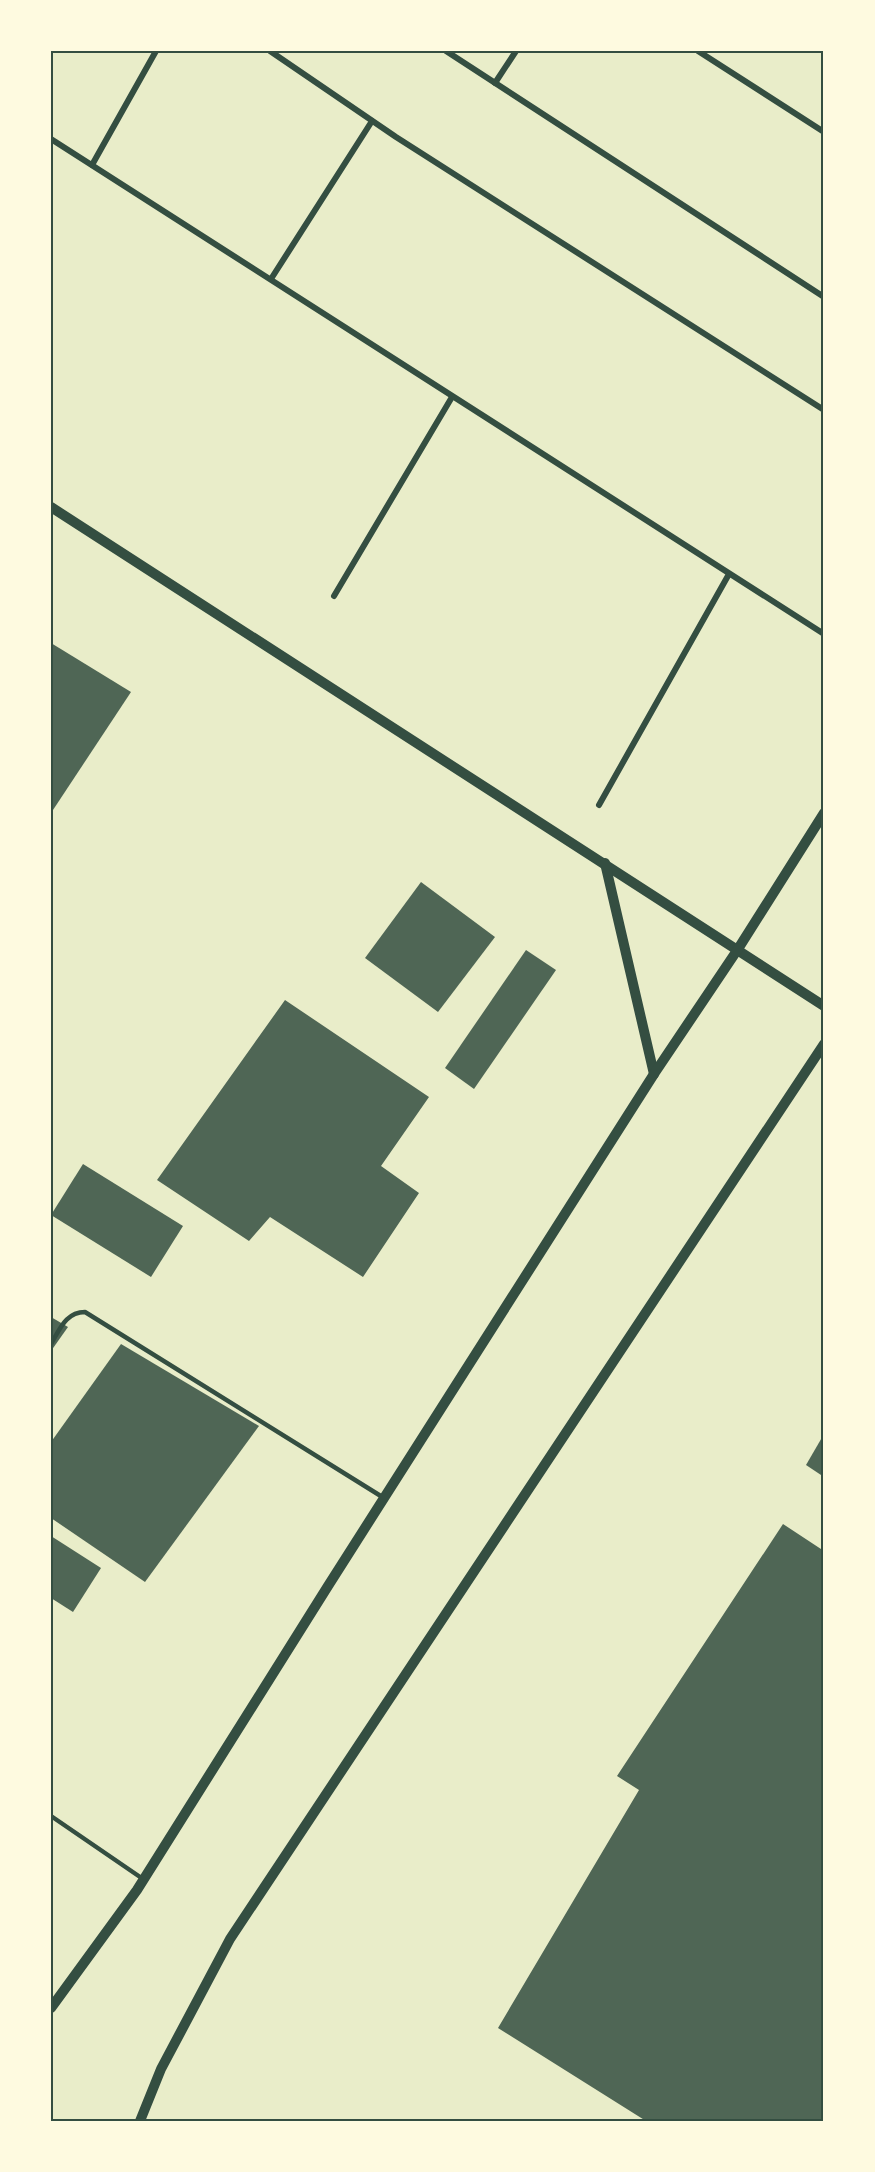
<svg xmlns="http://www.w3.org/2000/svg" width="875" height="2172" font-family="'Zilla Slab',serif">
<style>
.building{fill:#4f6655}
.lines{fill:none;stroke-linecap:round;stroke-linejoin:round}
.service{stroke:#344e41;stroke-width:4.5}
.minor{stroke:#344e41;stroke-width:6}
.tertiary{stroke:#344e41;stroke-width:10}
.neatline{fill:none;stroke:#344e41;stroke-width:2}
</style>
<rect width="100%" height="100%" fill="#e9edc9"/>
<g class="building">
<path d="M51 643 131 692 51 813Z"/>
<path d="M421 882 495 937 438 1012 365 958Z"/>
<path d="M526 950 556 970 474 1089 445 1068Z"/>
<path d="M285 1000 429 1097 381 1166 419 1193 363 1277 270 1217 249 1241 157 1180Z"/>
<path d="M83 1164 183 1226 151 1277 51 1215Z"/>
<path d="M51 1317 68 1327 51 1351Z"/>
<path d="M121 1344 259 1426 145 1582 51 1518V1442Z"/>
<path d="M824 1434V1477L806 1465Z"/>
<path d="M783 1524 824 1551V2121H646L498 2028 639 1790 617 1776Z"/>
<path d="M51 1536 101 1568 73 1612 51 1598Z"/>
</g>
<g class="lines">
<g class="service">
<path d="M51 1344C60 1329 66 1312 85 1312L384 1498"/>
<path d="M51 1816 143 1879"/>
</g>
<g class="minor">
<path d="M270 51 396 137 824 410"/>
<path d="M446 51 824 297"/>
<path d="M698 51 824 132"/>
<path d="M495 83 516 51"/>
<path d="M51 139 824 634"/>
<path d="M92 165 156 51"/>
<path d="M271 279 372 121"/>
<path d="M334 596 452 397"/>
<path d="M599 805 729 574"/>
</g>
<g class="tertiary">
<path d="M51 507 824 1006"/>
<path d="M605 863 654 1074"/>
<path d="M51 2008 137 1890 328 1586 654 1074 738 949 824 813"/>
<path d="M140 2121 161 2069 230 1939 824 1044"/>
</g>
</g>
<rect width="875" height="2172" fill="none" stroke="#fefae0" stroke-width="105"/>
<rect x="52" y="52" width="770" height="2068" class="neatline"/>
</svg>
